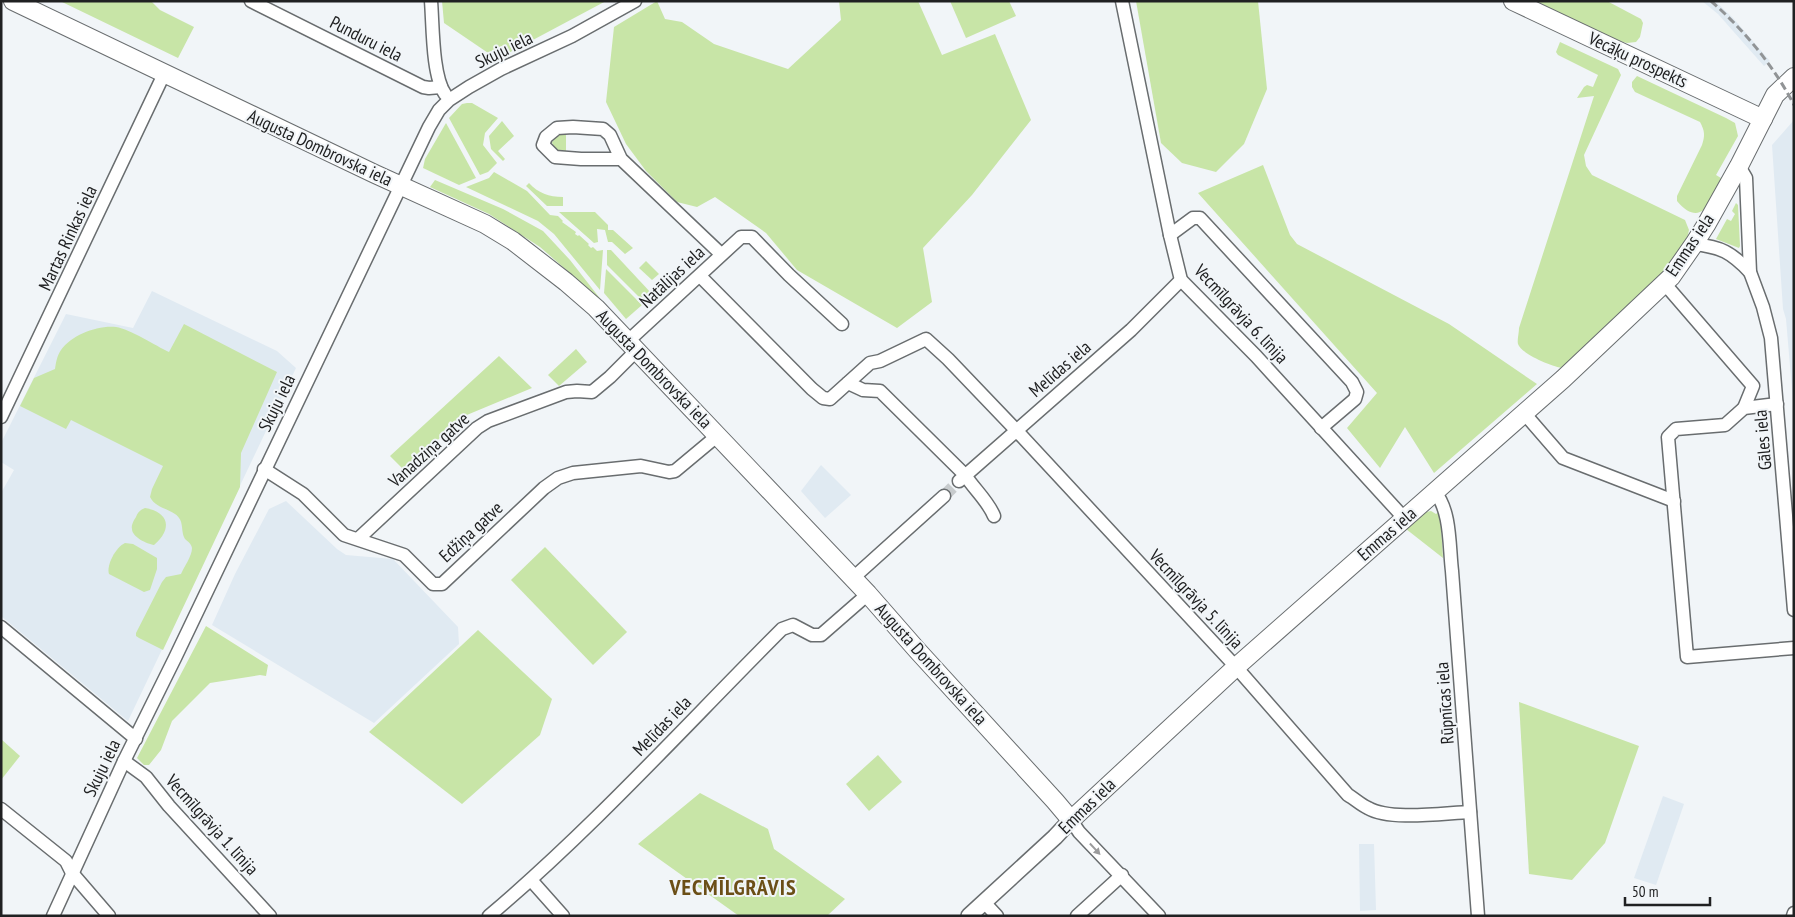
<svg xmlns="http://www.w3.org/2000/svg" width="1795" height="917" font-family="'PT Sans Narrow',sans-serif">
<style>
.built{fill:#e0eaf2}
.green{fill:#c8e5a7}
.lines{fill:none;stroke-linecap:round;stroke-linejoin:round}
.minor-tunnel{stroke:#c7cbcd;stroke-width:12;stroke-dasharray:12 6;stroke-linecap:butt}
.minor-casing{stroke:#696d6f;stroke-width:15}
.tertiary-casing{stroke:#696d6f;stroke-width:18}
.secondary-casing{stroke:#696d6f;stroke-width:20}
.minor{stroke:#fff;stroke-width:12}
.tertiary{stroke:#fff;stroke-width:15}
.secondary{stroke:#fff;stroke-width:18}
.rail{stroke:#919496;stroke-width:3;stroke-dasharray:8 4;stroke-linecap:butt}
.oneway{fill:#9b9b9c}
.labels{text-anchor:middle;stroke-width:4;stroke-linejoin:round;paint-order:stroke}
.street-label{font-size:18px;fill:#202122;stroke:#f1f5f8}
.district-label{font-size:22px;font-weight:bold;letter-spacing:1px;fill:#6b4f17;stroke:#f1f5f8}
</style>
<rect width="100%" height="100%" fill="#f1f5f8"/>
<g class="built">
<path d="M1702 1H1715L1733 18 1770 61 1764 66 1718 14Z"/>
<path d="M1794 120V413L1786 319 1783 309 1772 145Z"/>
<path d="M152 291 277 351 296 368 128 721 1 616V493L14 470 1 462V443L66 314 133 328Z"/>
<path d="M821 465 851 495 825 518 801 491Z"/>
<path d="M286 501 337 549 346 555 393 559 458 627 459 644 374 723 212 625 235 574 269 509Z"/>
<path d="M1663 796 1684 804 1656 885 1634 878Z"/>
<path d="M1359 844H1374L1376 910 1360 911Z"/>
</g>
<g class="green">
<path d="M60 1H151L160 10 194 27 178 58Z"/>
<path d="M442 1H606L497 59 444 23Z"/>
<path d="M657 1 665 19 682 22 714 44 788 69 841 20 839 1H918L942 55 995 34 1031 120 972 195 923 248 932 302 897 328 797 270 766 233 715 197 697 207 677 202 646 171 626 144 606 102 614 27Z"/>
<path d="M950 1H1009L1016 16 966 38Z"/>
<path d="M1136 1H1258L1267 89 1244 144 1216 172 1182 163 1161 143Z"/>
<path d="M1532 1H1607L1641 19 1643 23 1640 37 1636 42 1627 43 1611 39Z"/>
<path d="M1560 42 1618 69 1621 75 1584 155 1586 166 1592 175 1685 220 1689 230 1686 243 1644 297 1563 368C1553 367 1521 354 1518 344 1517 340 1519 333 1519 328L1594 96 1577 98 1584 87 1587 85 1593 87 1598 75 1558 55 1556 52Z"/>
<path d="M1637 76 1726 118 1735 123 1738 136 1716 175 1721 178C1714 200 1701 230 1677 201V196L1702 145C1705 136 1705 131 1700 122L1635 92 1632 87V82Z"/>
<path d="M467 103H472L498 118 485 133 483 145 497 163 488 172 480 175 449 118 462 104Z"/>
<path d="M502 121 514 136 498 151 505 159 503 161 491 149 489 136Z"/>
<path d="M446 123 476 178 459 185 423 168 425 159Z"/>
<path d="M566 131V152H560L553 146 552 142 558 134Z"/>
<path d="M1263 165 1290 235 1297 244 1449 324 1537 384 1434 473 1405 427 1380 468 1347 428 1377 393 1198 193Z"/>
<path d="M494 172 527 191 550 215 558 216 563 221 562 222 576 232 575 234 578 236 579 235 589 244 588 245 591 248 593 247 597 251 603 250 600 290 554 234 538 221 466 187 489 178Z"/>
<path d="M435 180 503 209 543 231 570 260 602 301 540 247 489 214 430 187Z"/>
<path d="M529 183C538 193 549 197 563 197V206H547L526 186Z"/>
<path d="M1736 203 1738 205 1740 246 1739 248 1716 239 1727 219 1731 221 1735 214 1732 211Z"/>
<path d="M559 212H595L608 225V230H613L633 248 625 254 612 242H608L605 230 597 229 598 242 594 243Z"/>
<path d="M607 250H611L652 294 644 302 607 265Z"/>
<path d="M646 261 659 274 652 280 639 268Z"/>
<path d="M606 269 642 305 626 319 604 293Z"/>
<path d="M184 324 277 372 241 453 240 487 163 650 139 638 136 636V633L162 582 166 577 181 574C184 567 192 556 192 548 191 543 188 542 185 539 180 530 185 521 175 514 166 508 155 507 150 497L152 489 163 466 71 420 66 429 20 406 34 378 55 369C56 362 57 356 61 350 72 335 97 325 116 327 130 329 156 346 169 352Z"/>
<path d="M576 349 587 362 559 386 548 375Z"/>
<path d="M499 356 532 388 462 417 405 471 390 456Z"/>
<path d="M145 508C169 512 173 529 154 545 147 544 132 537 132 529 131 525 134 520 136 517 138 512 140 510 145 508Z"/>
<path d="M1431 511 1436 514 1440 511 1443 558 1406 529 1426 512Z"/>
<path d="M125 543 133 544 157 558V569L150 590 144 592 109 574C106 565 116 547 125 543Z"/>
<path d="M545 547 627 632 593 665 511 580Z"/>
<path d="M206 626 268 665 266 676 260 675 210 683 172 721 161 750 149 765H144L137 758Z"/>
<path d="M478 630 552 699 540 735 462 804 369 732Z"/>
<path d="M1519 702 1639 746 1605 843 1572 880 1529 874Z"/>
<path d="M1 739 20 756 1 780Z"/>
<path d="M878 755 902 782 869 811 846 784Z"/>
<path d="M700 793 768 829 774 849 845 899 827 916H739L638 844Z"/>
</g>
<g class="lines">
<path class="minor-tunnel" d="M944 496 959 481"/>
<g class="minor-casing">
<g id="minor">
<path d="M251 1 423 87 429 88 441 87"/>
<path d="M431 1C433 25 432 75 445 94"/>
<path d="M1122 1 1170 235 1181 280 1256 356 1404 518"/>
<path d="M621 159H581L555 157 543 145 546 137 557 128 573 127 603 129 610 135 621 159 721 254"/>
<path d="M1739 166 1746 178 1750 272 1763 307 1771 338 1794 610"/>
<path d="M1170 235 1193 218H1200L1352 382 1357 392 1355 399 1321 428"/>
<path d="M1694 244C1721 247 1731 252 1750 272"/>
<path d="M700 276 812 389 823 398 830 399 870 363 880 361 926 339 948 359 1016 430 1236 667 1348 795C1355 799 1361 805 1368 808 1390 821 1444 813 1470 812"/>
<path d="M1664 283 1753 386 1744 408"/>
<path d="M627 342 741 237H752L789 275 842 324"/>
<path d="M848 383 863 390 880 391 965 475C974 489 988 501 994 516"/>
<path d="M1777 404 1744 408 1725 425 1676 429 1668 437 1687 657 1794 648"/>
<path d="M1524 413 1563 458 1674 501"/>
<path d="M1 417 164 74"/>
<path d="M264 469 303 494 344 535 404 555 433 584H442L544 488 558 478 573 473 641 466 669 472 675 471 717 436"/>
<path d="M959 481 1131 330 1181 280"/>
<path d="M1435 492C1451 511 1449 546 1452 571L1478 916"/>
<path d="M358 539 477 428 488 421 566 392 577 391 592 392 610 377 636 351"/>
<path d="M853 578 944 496"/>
<path d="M1 627 136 739"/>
<path d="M124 761 146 777 169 806 270 916"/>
<path d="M1 809 66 861 72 873 109 916"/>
<path d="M1071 820 1079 832 1159 916"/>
<path d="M531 880 563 916"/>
<path d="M984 902 997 916"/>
<path d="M53 916 124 761 175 658 429 127 439 110 449 100 469 87 501 69 572 36 635 1"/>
<path d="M489 916C593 828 685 726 782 629L793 625 812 635H821L868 594"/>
<path d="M1077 916 1122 875"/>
<path d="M1793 916 1794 913"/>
</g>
</g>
<g class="tertiary-casing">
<path id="tertiary" d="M969 916 1055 837 1071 820"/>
</g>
<g class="secondary-casing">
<g id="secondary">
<path d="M13 1 375 174 485 224 513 241 566 282 596 308 868 594 917 650 1055 801 1071 820 1236 667 1563 379 1671 277 1694 244 1706 225 1739 166 1775 95 1794 77"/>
<path d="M1513 1 1763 119"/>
</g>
</g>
<use href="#minor" class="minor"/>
<use href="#tertiary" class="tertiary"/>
<use href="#secondary" class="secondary"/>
<path class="rail" d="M1711 1C1744 30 1774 66 1794 105"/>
</g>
<defs><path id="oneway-solid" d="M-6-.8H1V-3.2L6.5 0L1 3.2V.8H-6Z" transform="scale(1.25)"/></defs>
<use class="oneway" href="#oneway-solid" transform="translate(1095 849) rotate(47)"/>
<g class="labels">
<g class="street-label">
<text transform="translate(366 39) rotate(27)" y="6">Punduru iela</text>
<text transform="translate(504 50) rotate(-26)" y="6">Skuju iela</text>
<text transform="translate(1638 60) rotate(25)" y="6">Vecāķu prospekts</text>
<text transform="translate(320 148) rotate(25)" y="6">Augusta Dombrovska iela</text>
<text transform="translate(68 238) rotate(-65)" y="6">Martas Rinkas iela</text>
<text transform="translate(1690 245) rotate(-56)" y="6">Emmas iela</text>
<text transform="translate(672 277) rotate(-43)" y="6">Natālijas iela</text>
<text transform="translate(1241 314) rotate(47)" y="6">Vecmīlgrāvja 6. līnija</text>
<text transform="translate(654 369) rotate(46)" y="6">Augusta Dombrovska iela</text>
<text transform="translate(1060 369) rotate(-41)" y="6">Melīdas iela</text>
<text transform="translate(277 403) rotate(-64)" y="6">Skuju iela</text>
<text transform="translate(1763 440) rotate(-95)" y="6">Gāles iela</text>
<text transform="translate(429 450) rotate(-42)" y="6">Vanadziņa gatve</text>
<text transform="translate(471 532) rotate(-43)" y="6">Edžiņa gatve</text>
<text transform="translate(1387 534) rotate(-41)" y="6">Emmas iela</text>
<text transform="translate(1196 599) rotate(47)" y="6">Vecmīlgrāvja 5. līnija</text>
<text transform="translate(931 664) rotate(48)" y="6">Augusta Dombrovska iela</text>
<text transform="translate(1445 703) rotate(-94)" y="6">Rūpnīcas iela</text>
<text transform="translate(662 726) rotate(-46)" y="6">Melīdas iela</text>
<text transform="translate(102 768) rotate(-64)" y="6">Skuju iela</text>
<text transform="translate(1087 806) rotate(-44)" y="6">Emmas iela</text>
<text transform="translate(212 825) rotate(48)" y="6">Vecmīlgrāvja 1. līnija</text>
</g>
<g class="district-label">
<text x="733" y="895">VECMĪLGRĀVIS</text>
</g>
</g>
<rect width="1795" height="917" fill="none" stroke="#202122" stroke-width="5"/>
<path d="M1625 897v8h85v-8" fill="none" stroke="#202122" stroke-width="2.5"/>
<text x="1632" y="897" font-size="15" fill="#202122" stroke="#f1f5f8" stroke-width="4" paint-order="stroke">50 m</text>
</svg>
